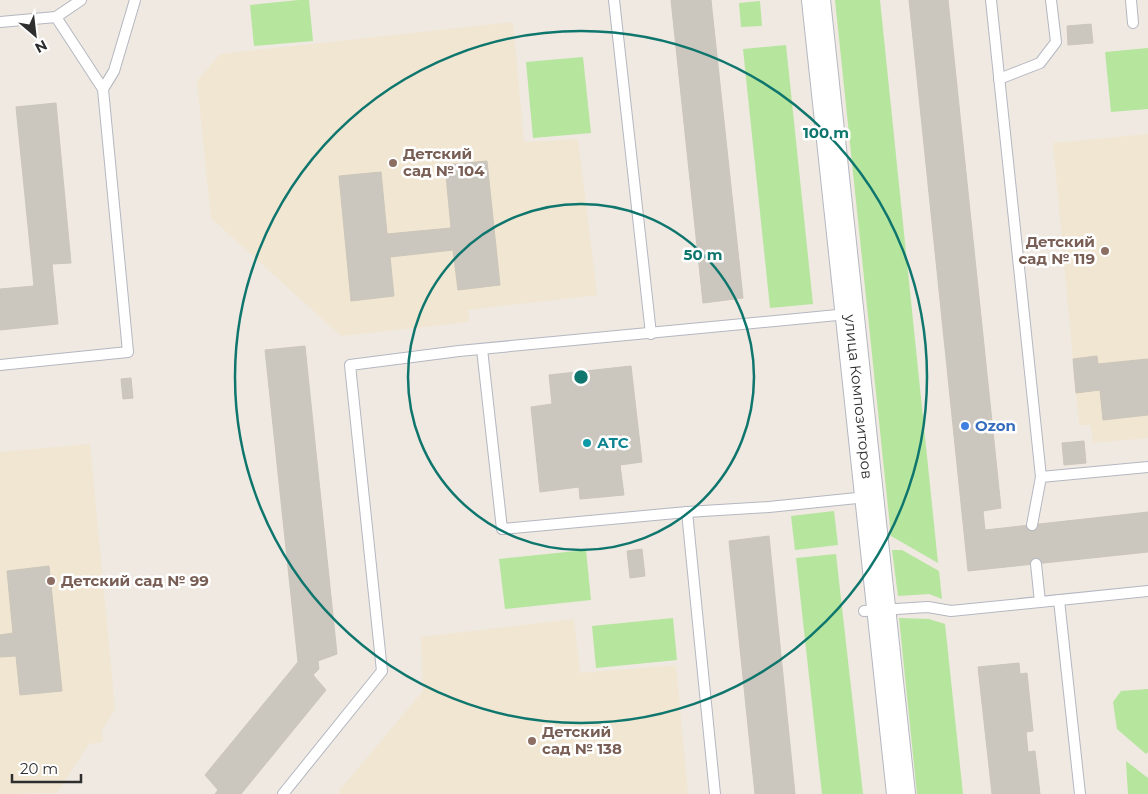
<svg xmlns="http://www.w3.org/2000/svg" width="1148" height="794" font-family="Montserrat,sans-serif">
<style>
.education{fill:#f0e6d1}
.green{fill:#b6e59e}
.building{fill:#cbc7bf;stroke:#cbc5ba}
.lines{fill:none;stroke-linecap:round;stroke-linejoin:round}
.lane-casing{stroke:#b4b7c1;stroke-width:12}
.secondary-casing{stroke:#b4b7c1;stroke-width:30}
.lane{stroke:#fff;stroke-width:10}
.secondary{stroke:#fff;stroke-width:28}
.ring{fill:none;stroke:#0f766e;stroke-width:2.5}
.education-dot{fill:#8d6e63;stroke:#fff;stroke-width:2}
.shop-dot{fill:#3f7fe0;stroke:#fff;stroke-width:2}
.culture-dot{fill:#0f9aa8;stroke:#fff;stroke-width:2}
.labels{text-anchor:middle;stroke-width:5;stroke-linejoin:round;paint-order:stroke}
.education-label{font-size:15px;font-weight:bold;fill:#785e54;stroke:#fff;text-anchor:start}
.street-label{font-size:15px;fill:#2e2e2e;stroke:#fff}
.shop-label{font-size:15px;font-weight:bold;fill:#366cbe;stroke:#fff;text-anchor:start}
.culture-label{font-size:15px;font-weight:bold;fill:#0d838f;stroke:#fff;text-anchor:start}
.centre{fill:#0f766e;stroke:#fff;stroke-width:2.5}
.ring-label{font-size:15px;text-anchor:middle;font-weight:bold;fill:#0f766e;stroke:#fff;stroke-width:5;stroke-linejoin:round;paint-order:stroke}
</style>
<rect width="100%" height="100%" fill="#efe9e1"/>
<g class="education">
<path d="M513 22 524 142 578 139 597 295 468 310 469 322 341 336 211 218 197 81 220 54Z"/>
<path d="M1148 134V438L1093 443 1091 425H1079L1053 143Z"/>
<path d="M90 444 115 709 102 730 103 742 89 744 57 793 0 794V452Z"/>
<path d="M574 619 580 673 676 665 688 794H340L339 791 423 691 421 637Z"/>
</g>
<g class="green">
<path d="M299 0H309L313 41 254 46 250 5Z"/>
<path d="M835 0H880L938 563 891 536Z"/>
<path d="M760 1 762 26 741 27 739 3Z"/>
<path d="M786 45 813 304 770 308 743 49Z"/>
<path d="M1148 48V109L1111 112 1105 52Z"/>
<path d="M583 57 591 133 533 138 526 62Z"/>
<path d="M834 511 838 545 795 550 791 516Z"/>
<path d="M586 550 591 600 505 609 499 559Z"/>
<path d="M892 550H902L939 571 942 599 929 594 898 596Z"/>
<path d="M836 554 863 794H822L796 558Z"/>
<path d="M673 618 677 660 596 668 592 626Z"/>
<path d="M899 618 929 619 945 624 963 794H917Z"/>
<path d="M1148 689V752L1146 754 1117 729 1113 702 1121 691Z"/>
<path d="M1126 761 1148 778V794H1128Z"/>
</g>
<g class="building">
<path d="M671 0H711L743 298 703 303Z"/>
<path d="M909 0H948L1001 508 983 511 985 530 1148 512V552L968 571Z"/>
<path d="M1091 24 1093 43 1068 45 1067 26Z"/>
<path d="M56 103 71 263 52 264 58 324 0 330V289L34 286 16 107Z"/>
<path d="M487 161 500 285 458 290 453 250 390 257 394 296 351 301 339 176 381 172 387 234 451 228 445 165Z"/>
<path d="M305 346 337 654 318 661 319 669 313 675 326 690 241 794H215L218 790 205 775 298 662 265 350Z"/>
<path d="M1097 356 1098 364 1148 359V415L1103 420 1100 390 1076 393 1073 359Z"/>
<path d="M631 366 642 462 620 465 624 495 580 499 579 487 540 492 531 407 552 404 549 375Z"/>
<path d="M131 378 133 398 123 399 121 379Z"/>
<path d="M1084 441 1086 463 1064 465 1062 443Z"/>
<path d="M769 536 795 794H755L749 736 729 541Z"/>
<path d="M642 549 645 576 630 578 627 551Z"/>
<path d="M49 566 62 691 20 695 16 656 0 657V635L13 633 7 571Z"/>
<path d="M1019 663 1020 674 1027 673 1033 731 1026 732 1028 752 1035 751 1040 794H992L978 667Z"/>
</g>
<g class="lines">
<g class="lane-casing">
<g id="lane">
<path d="M614 0 651 334"/>
<path d="M991 0 1041 477 1148 467"/>
<path d="M1131 0 1133 23"/>
<path d="M0 22 56 17 81 0"/>
<path d="M999 79 1040 63 1056 42 1051 0"/>
<path d="M103 89 114 71 135 0"/>
<path d="M482 349 502 529 687 512"/>
<path d="M0 365 128 352 103 89 56 17"/>
<path d="M1032 525 1041 477"/>
<path d="M1036 564 1040 602"/>
<path d="M1059 600 1080 794"/>
<path d="M864 611 928 607 951 611 1148 591"/>
<path d="M283 794 382 671 350 365 459 351 848 314"/>
<path d="M715 794 687 512 769 507 867 497"/>
</g>
</g>
<g class="secondary-casing">
<g id="secondary">
<path id="s1" d="M816 0 901 794"/>
</g>
</g>
<use href="#lane" class="lane"/>
<use href="#secondary" class="secondary"/>
</g>
<g class="ring">
<circle cx="581" cy="377" r="173"/>
<circle cx="581" cy="377" r="346"/>
</g>
<g class="education-dot">
<circle cx="393" cy="163" r="5"/>
<circle cx="1105" cy="251" r="5"/>
<circle cx="51" cy="581" r="5"/>
<circle cx="532" cy="741" r="5"/>
</g>
<circle class="shop-dot" cx="965" cy="426" r="5"/>
<circle class="culture-dot" cx="587" cy="443" r="5"/>
<g class="labels">
<g class="education-label">
<text x="403" y="159">Детский<tspan x="403" dy="17">сад № 104</tspan></text>
<text x="1095" y="247" text-anchor="end">Детский<tspan x="1095" dy="17">сад № 119</tspan></text>
<text x="61" y="586">Детский сад № 99</text>
<text x="542" y="737">Детский<tspan x="542" dy="17">сад № 138</tspan></text>
</g>
<g class="street-label">
<text dy="5" stroke="none"><textPath href="#s1" startOffset="399">улица Композиторов</textPath></text>
</g>
<g class="shop-label">
<text x="975" y="431">Ozon</text>
</g>
<g class="culture-label">
<text x="597" y="448">АТС</text>
</g>
</g>
<circle cx="581" cy="377" r="8" class="centre"/>
<g class="ring-label">
<text x="826" y="138">100 m</text>
<text x="703" y="260">50 m</text>
</g>
<g transform="translate(35 35) rotate(152)" stroke="#ffffff" stroke-width="4" paint-order="stroke">
<path d="M0-4L9 19L0 12L-9 19Z" fill="#2e2e2e"/>
<text y="-8" font-size="14" font-weight="bold" text-anchor="middle" fill="#2e2e2e">N</text>
</g>
<path d="M12 774v8h69v-8" fill="none" stroke="#2e2e2e" stroke-width="2.5"/>
<text x="20" y="774" font-size="15" fill="#2e2e2e" stroke="#ffffff" stroke-width="4" paint-order="stroke">20 m</text>
</svg>
